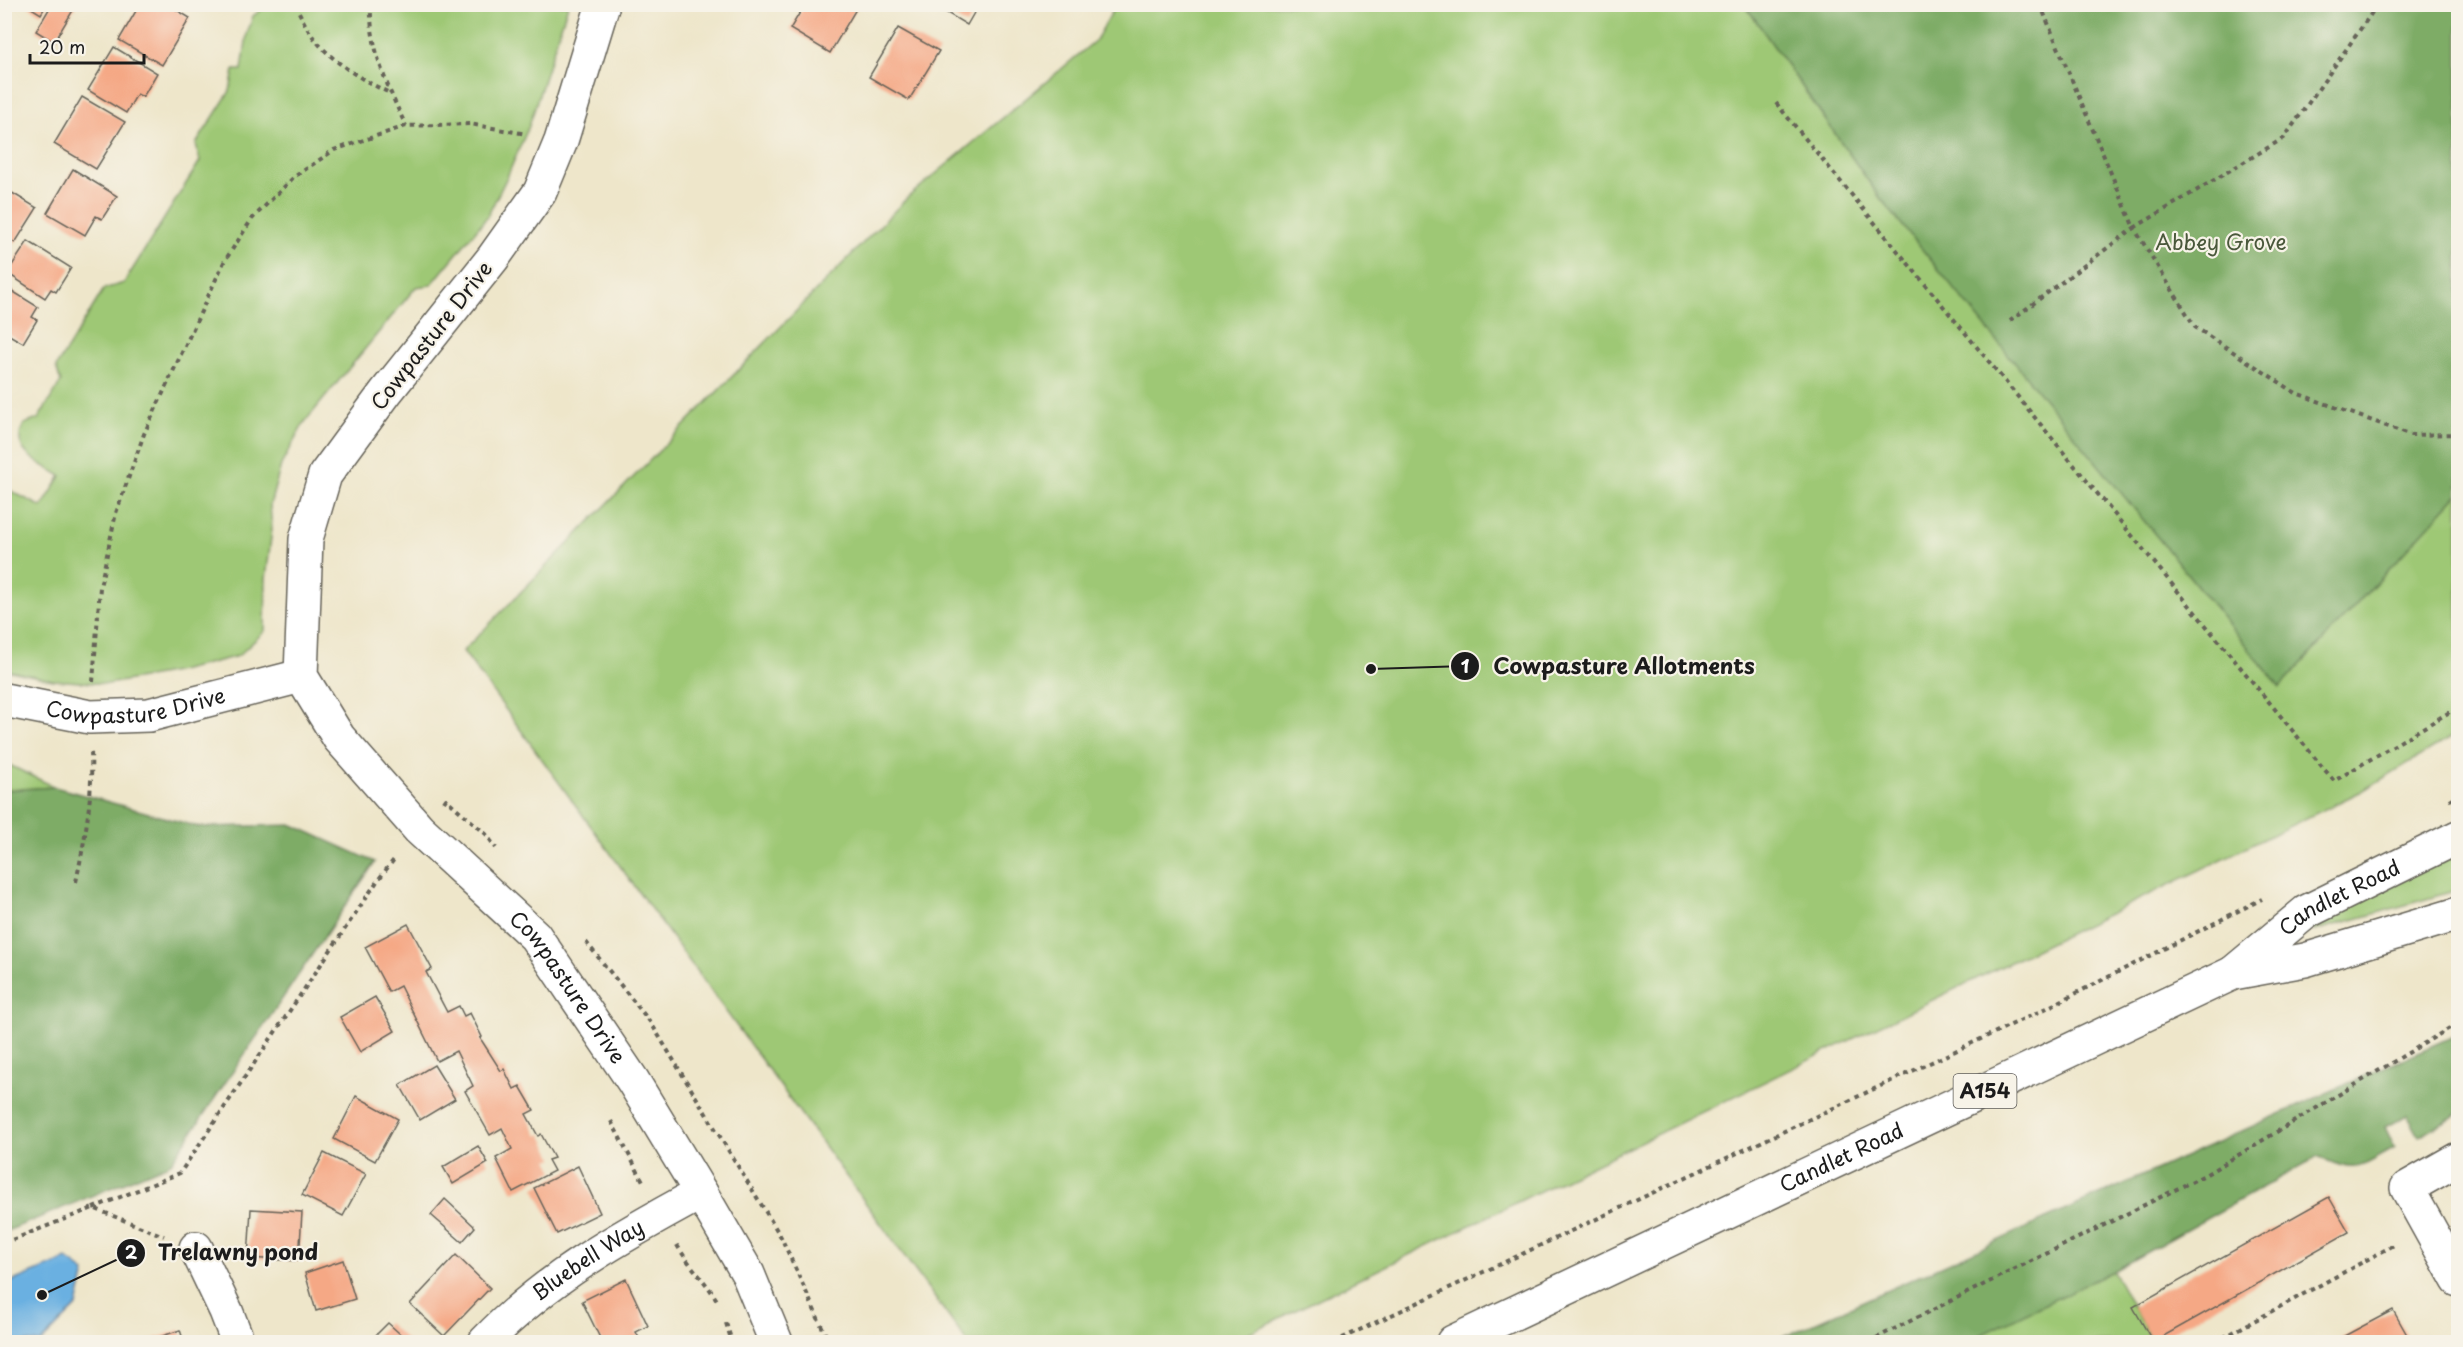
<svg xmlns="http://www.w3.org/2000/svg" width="2463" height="1347" font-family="'Playpen Sans',sans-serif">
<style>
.green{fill:#9ec874;stroke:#5d7248;stroke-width:1.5}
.forest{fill:#7eac66;stroke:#4d6441;stroke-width:1.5}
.water{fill:#6bb0e1;stroke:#44667e;stroke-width:1.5}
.building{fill:#f5a885}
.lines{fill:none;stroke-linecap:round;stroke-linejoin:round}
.minor-casing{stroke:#666359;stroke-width:36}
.primary-casing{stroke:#666359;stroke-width:36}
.path{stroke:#666359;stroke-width:4;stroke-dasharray:4.5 4.5;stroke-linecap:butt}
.minor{stroke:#fff;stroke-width:33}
.primary{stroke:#fff;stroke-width:33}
.labels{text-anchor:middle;stroke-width:4.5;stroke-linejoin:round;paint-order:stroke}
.shield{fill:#f7f3e8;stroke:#5e5c59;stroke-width:1.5}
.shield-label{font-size:20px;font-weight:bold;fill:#1c1c1c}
.park-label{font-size:21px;fill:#4a583b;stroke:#f7f3e8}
.street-label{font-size:21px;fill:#1c1c1c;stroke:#f7f3e8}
.leader{fill:none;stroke:#1c1c1c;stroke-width:2}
.callout-dot{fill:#1c1c1c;stroke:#f7f3e8;stroke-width:2}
.mark-label{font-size:18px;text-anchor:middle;font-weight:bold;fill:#fff}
.callout-label{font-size:22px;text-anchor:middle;font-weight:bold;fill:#1c1c1c;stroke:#f7f3e8;stroke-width:4.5;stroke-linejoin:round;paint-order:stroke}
</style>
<rect width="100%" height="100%" fill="#f7f3e8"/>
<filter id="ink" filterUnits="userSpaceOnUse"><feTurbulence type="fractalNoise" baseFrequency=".0167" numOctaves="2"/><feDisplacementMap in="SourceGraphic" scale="12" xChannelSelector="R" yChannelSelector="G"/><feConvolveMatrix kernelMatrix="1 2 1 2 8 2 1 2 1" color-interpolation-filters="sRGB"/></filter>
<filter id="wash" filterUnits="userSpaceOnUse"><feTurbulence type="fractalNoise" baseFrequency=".008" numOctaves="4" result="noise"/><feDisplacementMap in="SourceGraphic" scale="24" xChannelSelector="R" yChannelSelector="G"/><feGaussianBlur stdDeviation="1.35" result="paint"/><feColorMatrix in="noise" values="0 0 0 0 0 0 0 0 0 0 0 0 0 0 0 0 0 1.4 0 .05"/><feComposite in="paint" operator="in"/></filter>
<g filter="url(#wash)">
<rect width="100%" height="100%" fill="#eee6ca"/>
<g class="green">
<path d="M268 5H568L529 126 507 177 487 217 431 285 416 287 304 423 281 465 270 505 272 529 266 579 265 631 238 656 176 672 108 684 53 680 5 670V490H9L42 507 61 476C42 464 8 452 24 424L38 419 61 382 56 367 104 289 124 283 200 161 196 144 230 91 234 70H242L247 34 253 16Z"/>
<path d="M1116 5H1745L1881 199 2280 687 2458 494V733L2362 791 1230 1342H967L463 651 908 197 1096 40Z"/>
<path d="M5 763 55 787 5 790Z"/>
<path d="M2458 850V890L2314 931 2311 923Z"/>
<path d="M2113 1271 2153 1342H1957Z"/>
</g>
<g class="forest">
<path d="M1745 5H2458V494L2280 687 1881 199Z"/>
<path d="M55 787 199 827 293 825 375 862 171 1163 5 1232V790Z"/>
<path d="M2458 1034V1114L2419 1136 2407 1115 2385 1127 2395 1148C2357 1169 2359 1174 2317 1157L2113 1271 1966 1342H1772Z"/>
</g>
<path class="water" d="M67 1259 85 1272 77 1306 41 1342H5V1284Z"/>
<g id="blocks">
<g class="building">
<path d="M25 4H47L41 14Z"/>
<path d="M52 4H70L75 7 54 42 36 31Z"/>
<path d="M140 4H167L190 18 162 65 119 40Z"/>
<path d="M805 4H859L830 53 790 29Z"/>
<path d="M932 4H979L967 25Z"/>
<path d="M898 28 939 51 909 100 869 77Z"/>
<path d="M114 47 157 73 143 97 137 94 126 113 88 90Z"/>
<path d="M82 97 125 122 96 169 54 144Z"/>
<path d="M73 169 117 196 102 219 96 216 85 235 47 213Z"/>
<path d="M4 188 37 208 15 243 4 236Z"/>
<path d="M28 241 71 268 56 292 51 289 45 298 7 273Z"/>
<path d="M4 286 38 307 32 317 37 320 23 343 4 332Z"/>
<path d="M408 924 432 969 426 972 447 1012 459 1006 464 1016 470 1013 482 1037 480 1038 501 1071 504 1069 514 1089 520 1086 534 1110 526 1114 538 1136 541 1134 554 1158 548 1160 554 1171 513 1192 496 1158 512 1149 502 1128 490 1135 465 1091 473 1086 456 1051 437 1061 400 986 389 992 365 947Z"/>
<path d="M375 997 395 1031 360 1052 340 1017Z"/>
<path d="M434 1065 455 1099 420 1120 400 1085Z"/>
<path d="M356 1096 398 1119 375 1161 334 1139Z"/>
<path d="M478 1146 488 1163 453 1184 443 1167Z"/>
<path d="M324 1153 366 1174 343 1216 302 1195Z"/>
<path d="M578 1166 600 1213 557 1234 534 1188Z"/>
<path d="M2329 1197 2349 1232 2153 1342 2133 1307Z"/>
<path d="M445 1199 475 1227 462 1242 431 1215Z"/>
<path d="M251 1209 302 1212 299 1261 248 1258Z"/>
<path d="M456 1255 490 1288 444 1336 410 1304Z"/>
<path d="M343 1260 355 1299 316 1311 305 1273Z"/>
<path d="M626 1279 648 1326 636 1332 641 1342H602L582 1301Z"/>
<path d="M2393 1310 2411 1342H2333Z"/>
<path d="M388 1323 409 1342H369Z"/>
<path d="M180 1330 184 1342H145Z"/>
</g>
</g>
</g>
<g filter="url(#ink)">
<use href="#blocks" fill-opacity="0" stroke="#666359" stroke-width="1.5"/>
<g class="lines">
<g class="minor-casing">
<g id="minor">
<path id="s1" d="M603 4 561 141 540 192 493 258 386 392 325 475 306 539 301 676 339 738 419 829 535 936 633 1081 701 1193 748 1274 776 1342"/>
<path id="s2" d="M4 700 90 717 149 715 301 676"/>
<path d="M2458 1159 2407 1188 2458 1280"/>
<path d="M196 1248 226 1311 238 1342"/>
<path id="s3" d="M485 1342C546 1278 623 1235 701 1193"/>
</g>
</g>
<g class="primary-casing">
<g id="primary">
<path id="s4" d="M2234 972 2306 912 2458 837"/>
<path id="s5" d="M1453 1342 2233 973 2305 960 2458 914"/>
</g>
</g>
<g class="path">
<path d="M295 4C300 14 305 25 311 34 329 60 361 80 390 93"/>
<path d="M371 4C369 48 388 88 406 126"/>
<path d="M2040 4 2134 228 2284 138 2378 4"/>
<path d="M1776 103 2334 781 2458 707"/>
<path d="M2010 321 2134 228 2195 327 2296 393 2411 435 2458 434"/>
<path d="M93 682 100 587 116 513 144 434 224 262 252 219 294 177 334 150 406 126 470 124 526 134"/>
<path d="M2449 800 2458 795"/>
<path d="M444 802 446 799 486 834 496 848"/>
<path d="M76 882C85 839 93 796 91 752"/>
<path d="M586 942 651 1023 781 1237 829 1342"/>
<path d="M611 1121 644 1183"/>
<path d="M93 1208 180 1173 378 880 396 857"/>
<path d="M4 1243 93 1208 164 1236"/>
<path d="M677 1245C689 1266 706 1281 718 1302"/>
<path d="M726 1323 732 1342"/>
<path d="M1334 1342 2047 1008 2262 899"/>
<path d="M1868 1342 2205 1175 2458 1023"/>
<path d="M2215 1342 2396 1244"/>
</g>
<use href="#minor" class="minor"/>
<use href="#primary" class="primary"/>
</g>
</g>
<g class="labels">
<rect class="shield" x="1953.5" y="1074" width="63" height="34" rx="4.5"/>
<g class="shield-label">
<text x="1985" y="1098">A154</text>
</g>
<g class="park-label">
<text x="2221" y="250">Abbey Grove</text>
</g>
<g class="street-label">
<text transform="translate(432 336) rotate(-52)" y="7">Cowpasture Drive</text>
<text dy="7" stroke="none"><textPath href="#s2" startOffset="134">Cowpasture Drive</textPath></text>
<text dy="7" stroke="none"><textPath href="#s4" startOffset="130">Candlet Road</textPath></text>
<text dy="7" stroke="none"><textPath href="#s1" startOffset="1170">Cowpasture Drive</textPath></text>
<text dy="7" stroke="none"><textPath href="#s5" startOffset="430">Candlet Road</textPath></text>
<text dy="7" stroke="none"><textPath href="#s3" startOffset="132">Bluebell Way</textPath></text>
</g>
</g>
<path class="leader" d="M1371 669L1465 666M42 1295L131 1253"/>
<g class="callout-dot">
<circle cx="1371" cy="669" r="6"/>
<circle cx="42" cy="1295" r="6"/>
<circle cx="1465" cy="666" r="15"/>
<circle cx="131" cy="1253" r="15"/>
</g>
<g class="mark-label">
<text x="1465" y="673">1</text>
<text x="131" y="1259">2</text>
</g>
<g class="callout-label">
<text x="1624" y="674">Cowpasture Allotments</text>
<text x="238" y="1260">Trelawny pond</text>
</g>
<rect width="2463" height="1347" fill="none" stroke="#f7f3e8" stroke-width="24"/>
<path d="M30 54v9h114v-9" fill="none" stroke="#1c1c1c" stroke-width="3"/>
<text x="39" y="54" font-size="18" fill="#1c1c1c" stroke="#f7f3e8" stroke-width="4.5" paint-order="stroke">20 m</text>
</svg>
